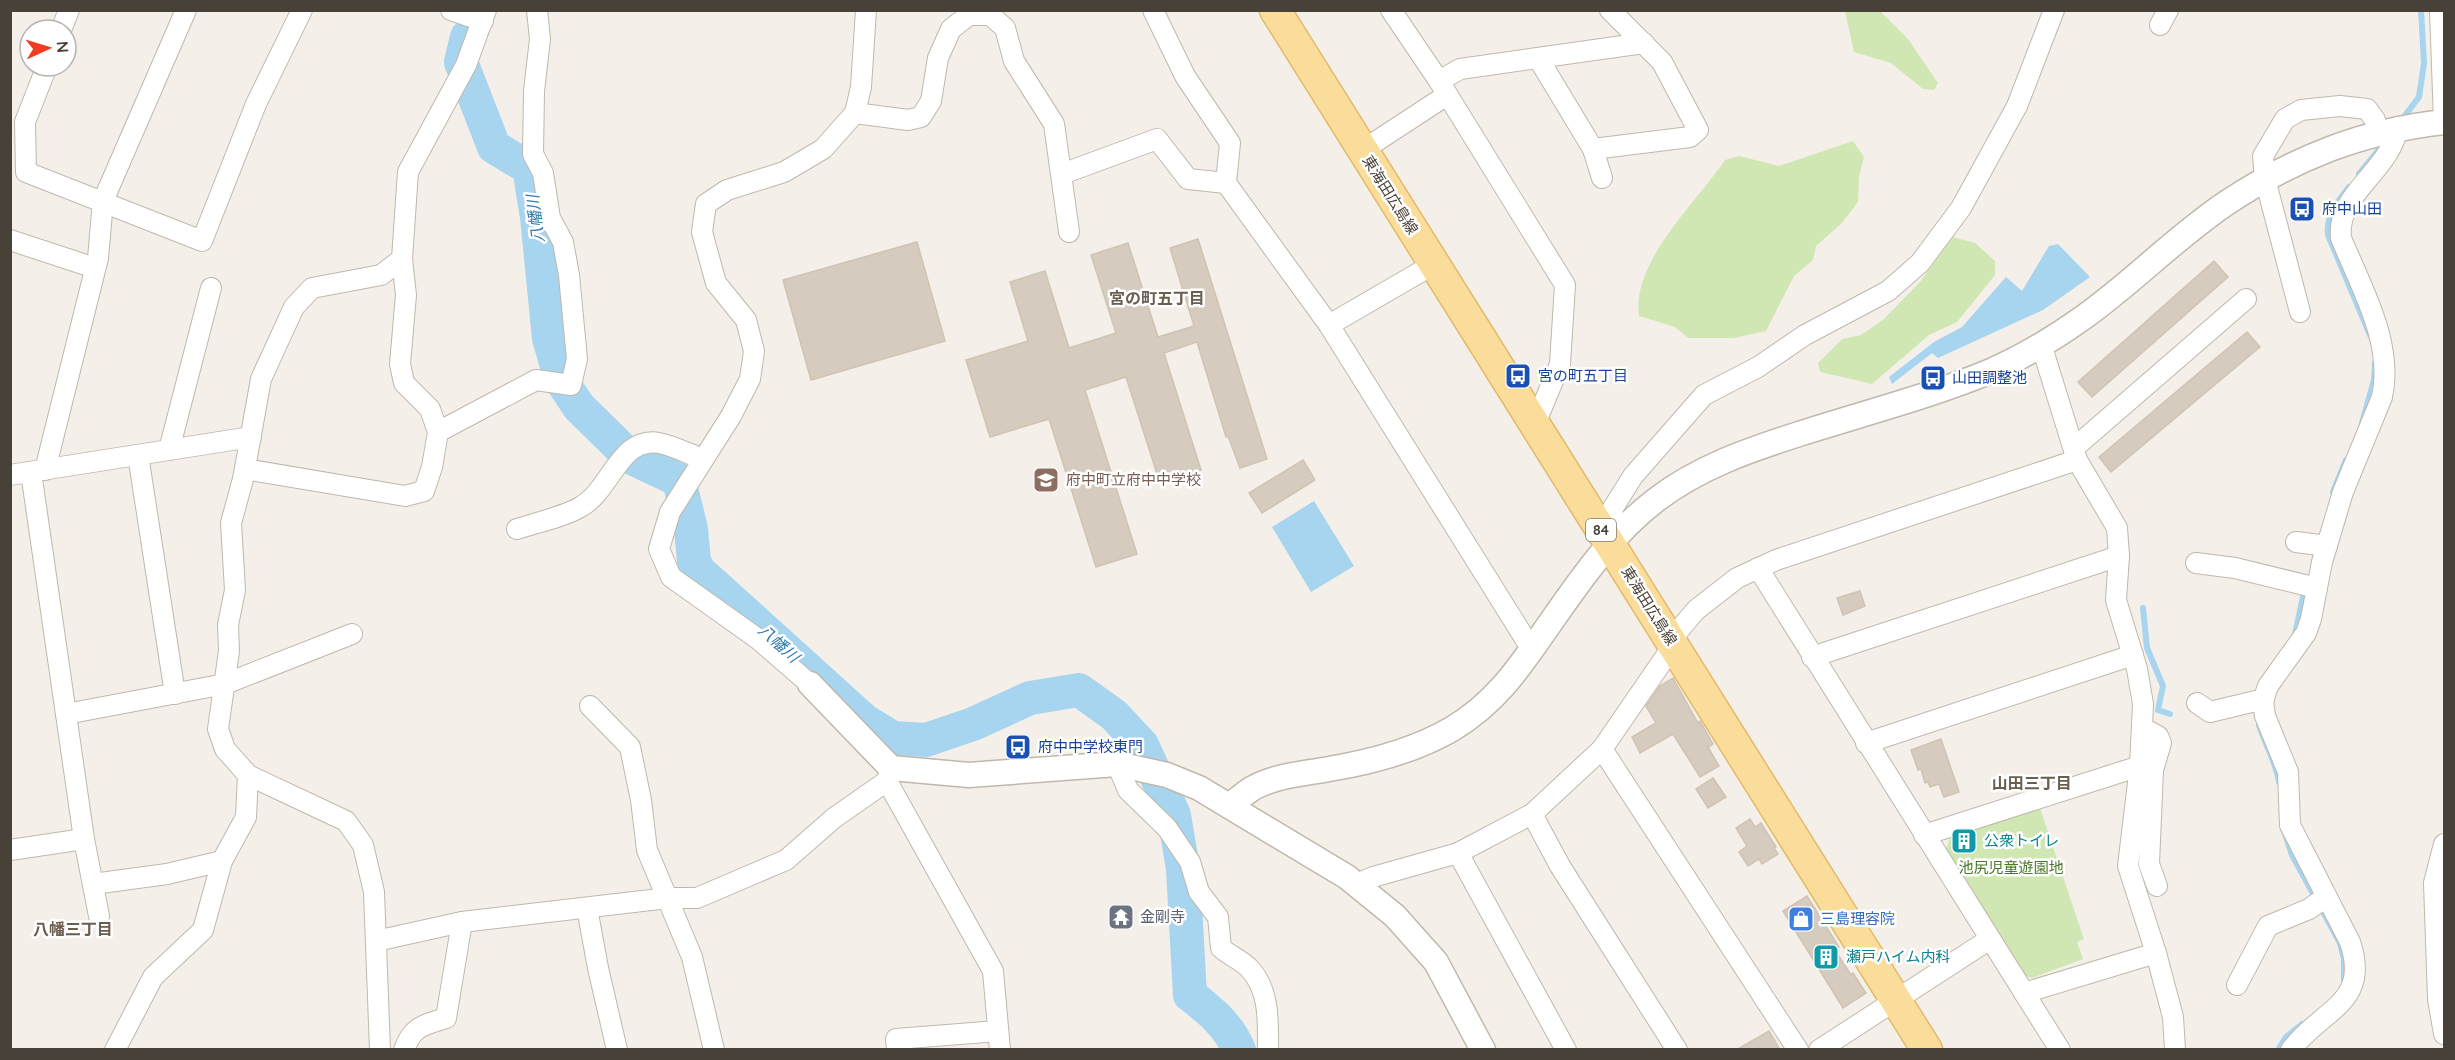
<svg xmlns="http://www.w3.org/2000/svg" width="2455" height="1060" font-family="Quicksand,'Noto Sans JP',sans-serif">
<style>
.green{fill:#d1e7b3}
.water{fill:#a7d4ef}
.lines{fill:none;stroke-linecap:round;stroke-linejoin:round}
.stream{stroke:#a7d4ef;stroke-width:6}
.river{stroke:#a7d4ef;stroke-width:34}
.building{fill:#d5ccbf;stroke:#d0c3b2;stroke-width:1.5}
.minor-casing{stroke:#bfb8ac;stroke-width:22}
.tertiary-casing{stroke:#bfb8ac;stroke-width:27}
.primary-casing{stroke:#e1ba6a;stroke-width:33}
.minor{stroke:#fff;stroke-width:20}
.tertiary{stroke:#fff;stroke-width:24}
.primary{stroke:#fbdd9b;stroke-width:30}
.labels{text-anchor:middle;stroke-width:5;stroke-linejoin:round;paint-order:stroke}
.shield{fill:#fff;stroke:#7f7a73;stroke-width:1.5}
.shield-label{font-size:14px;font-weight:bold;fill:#484137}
.street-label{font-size:15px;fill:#484137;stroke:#fff}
.transit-label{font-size:15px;fill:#164399;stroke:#fff;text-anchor:start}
.education-label{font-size:15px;fill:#785e54;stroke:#fff;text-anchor:start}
.culture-label{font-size:15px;fill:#0d838f;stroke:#fff;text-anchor:start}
.park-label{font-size:15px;fill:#4b782c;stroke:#fff}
.worship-label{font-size:15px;fill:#5b616d;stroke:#fff;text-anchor:start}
.shop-label{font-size:15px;fill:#366cbe;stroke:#fff;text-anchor:start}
.water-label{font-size:16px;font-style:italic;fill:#317aa9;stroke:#fff}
.neighbourhood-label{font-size:16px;font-weight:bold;fill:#6a5e4f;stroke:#fff}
</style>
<rect width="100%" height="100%" fill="#f4f0e9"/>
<g class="green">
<path d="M1845 11H1880L1908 39 1938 83 1934 90 1923 89 1891 63 1854 52Z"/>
<path d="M1853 141 1864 157 1859 177 1858 202 1842 223 1816 246 1813 260 1794 276 1766 331 1734 338H1688L1675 327 1639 316C1631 262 1697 202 1725 160L1739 156 1779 166Z"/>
<path d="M1953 237 1975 243 1995 261V275L1957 322 1929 335 1872 384 1820 372 1818 363 1842 339 1861 335 1884 319 1920 282Z"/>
<path d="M2040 808 2084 939 2077 942 2083 959 2032 978 2025 976 1946 850 1950 837Z"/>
</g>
<g class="water">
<path d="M2058 244 2090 277 2043 310 1938 358 1932 353 1892 384 1889 377 1934 342 1962 327 2006 277 2022 291 2049 246Z"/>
<path d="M1314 501 1354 566 1311 592 1272 527Z"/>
</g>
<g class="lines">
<g class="stream">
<path d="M2400 122 2419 97 2424 63 2421 10"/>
<path d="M2359 174 2381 147"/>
<path d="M2349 187C2337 203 2326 214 2328 235L2370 335"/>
<path d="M2362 423 2374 380 2375 363"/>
<path d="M2333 492 2346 460"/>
<path d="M2143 608 2147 648 2163 686 2158 710 2170 714"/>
<path d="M2295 634 2305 588"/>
<path d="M2259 725C2265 744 2276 762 2279 782"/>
<path d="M2282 825 2292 855 2340 943 2344 959V980"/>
<path d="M2278 1050 2286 1037 2302 1024"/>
</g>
<path class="river" d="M467 37 461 62 494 147 529 168 537 217 549 338 561 380 579 407 630 457 679 480 691 529 694 561 699 571 865 721 893 738 926 740 973 724 1030 698 1079 690 1114 715 1142 745 1174 815 1183 869 1190 995C1210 1010 1229 1026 1239 1050"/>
</g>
<g class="building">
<path d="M1198 239 1267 459 1240 468 1228 436 1226 437 1197 342 1164 353 1201 470 1160 483 1126 377 1085 390 1137 554 1096 567 1049 419 990 437 966 360 1028 341 1010 282 1045 271 1069 348 1116 333 1091 255 1128 243 1158 337 1194 326 1170 248Z"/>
<path d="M917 242 945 341 811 380 783 280Z"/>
<path d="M2214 261 2228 277 2092 397 2078 382Z"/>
<path d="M2247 332 2260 347 2111 472 2099 457Z"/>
<path d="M1303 460 1315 480 1262 513 1249 493Z"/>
<path d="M1860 591 1865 606 1843 615 1837 598Z"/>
<path d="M1673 678 1698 723 1700 721 1713 744 1708 747 1719 766 1700 777 1673 734 1640 753 1632 737 1656 723 1646 706 1660 686Z"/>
<path d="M1941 739 1959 792 1944 797 1939 784 1930 787 1928 782 1925 783 1921 769 1918 770 1911 750Z"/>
<path d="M1713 778 1726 797 1708 808 1696 789Z"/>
<path d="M1750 819 1755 827 1761 823 1776 847 1774 848 1778 854 1762 864 1759 859 1748 866 1739 852 1747 846 1736 828Z"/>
<path d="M1807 896 1839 947 1835 950 1851 975 1853 973 1866 993 1843 1008 1783 911Z"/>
<path d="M1769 1031 1780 1050H1736Z"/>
</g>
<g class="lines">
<g class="minor-casing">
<g id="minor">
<path d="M451 10 483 21"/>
<path d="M1153 10 1185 76 1230 143 1226 183 1329 325 1532 650"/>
<path d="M1391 10 1439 81 1565 285 1560 364 1535 424"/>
<path d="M2440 10 2444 122"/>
<path d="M2160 25 2168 10"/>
<path d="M61 30 69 10"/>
<path d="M1538 58 1593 149 1602 178"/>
<path d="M47 66 25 122 26 172 202 241 256 104 302 10"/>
<path d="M1439 81 1460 69 1644 43"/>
<path d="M855 113 908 120 921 117 931 101 938 58 951 29 969 15H990L1005 28 1014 61 1054 124 1069 232"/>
<path d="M1593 149 1690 137 1698 130 1662 62 1610 10"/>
<path d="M1363 150 1447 95"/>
<path d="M1062 174 1157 139 1188 179 1226 183"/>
<path d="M10 240 95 268"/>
<path d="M2300 312 2265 179 2263 156 2285 119 2301 110 2340 106 2367 109 2375 120 2378 132"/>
<path d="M1329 325 1434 264"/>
<path d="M2041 344 2077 460 2117 528 2119 556 2116 600 2137 669 2143 704 2140 766 2128 866 2156 953 2173 1017 2175 1050"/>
<path d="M438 432 536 380 571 385 577 359 569 275 563 242 550 218 543 173 533 154 534 91 540 39 537 10"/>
<path d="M2074 448 2246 299"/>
<path d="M169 450 211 288"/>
<path d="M138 455 175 694"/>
<path d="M245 469 405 496 424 491 432 467 438 432 430 409 404 383 400 364 406 295 402 259"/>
<path d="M45 470 98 258 103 201 186 10"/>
<path d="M31 472 84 839 99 916"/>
<path d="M10 475 251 437"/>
<path d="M517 529C535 523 567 516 582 506 611 489 620 436 659 443 674 446 689 454 703 459"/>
<path d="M2296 542 2327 546"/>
<path d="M1609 543 1613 508 1633 476 1704 395 1758 367 1805 335 1888 291 1920 263 1961 208 2017 106 2054 10"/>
<path d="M2196 563 2235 568 2317 588"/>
<path d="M1758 568 2060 1050"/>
<path d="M1812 657 2119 556"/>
<path d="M810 684 758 639 671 577 659 549 670 512 731 416 750 379 754 351 746 320 716 283 702 232 706 204 727 190 784 172 823 149 855 113 861 87 866 10"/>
<path d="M2197 703 2210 712 2264 699"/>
<path d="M590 706 630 747 641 800 647 850 692 957 714 1050"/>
<path d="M66 714 225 684 352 634"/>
<path d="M2143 728 2158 736 2161 743 2153 770 2149 864 2157 886"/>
<path d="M1866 743 2133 655"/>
<path d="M1602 749 1798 1050"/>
<path d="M1117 764 1128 790 1167 828 1190 862 1199 892 1218 917 1221 948C1229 955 1241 960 1249 968 1270 990 1268 1021 1268 1050"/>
<path d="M887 781 993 971 1000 1050"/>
<path d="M1532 814 1560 866 1677 1050"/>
<path d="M1924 835 2140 766"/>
<path d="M2444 844 2434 883 2438 999 2444 1034"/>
<path d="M10 850 84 839"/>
<path d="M1458 853 1566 1050"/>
<path d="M93 884 167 874 222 861 246 817 248 775"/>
<path d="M1357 884 1373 877 1458 853 1532 814 1602 749 1666 656 1679 630 1696 610 1737 578 1776 560 2077 460"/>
<path d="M587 908 598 968 617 1050"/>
<path d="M376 941 462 922 668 898H697L786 860 834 818 887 781 891 768"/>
<path d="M2237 985 2268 926 2309 909 2326 897"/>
<path d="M2024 993 2156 953"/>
<path d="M115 1050 153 977 203 930 222 861"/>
<path d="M380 1050 374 892 363 845 346 821 248 775 225 749 218 729 229 651 228 625 235 590 231 523 243 479 261 379 294 307 312 288 381 275 402 259 408 172 466 65 486 10"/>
<path d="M404 1050C412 1026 424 1025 446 1018L462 922"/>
<path d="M897 1050 896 1039 998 1031"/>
<path d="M1819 1050 1990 939"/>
<path d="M2291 1050C2321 1009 2371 1004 2350 942L2290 825 2288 772 2265 716 2263 701 2268 686 2306 633 2311 619 2322 562 2343 492 2382 397C2394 343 2361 287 2341 238 2336 193 2390 172 2398 127"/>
</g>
</g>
<g class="tertiary-casing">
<g id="tertiary">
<path d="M810 684 891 768 969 775 1117 764 1167 775 1199 788 1347 877 1395 916 1436 962 1483 1050"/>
<path d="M1230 805C1237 800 1245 793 1253 788 1277 775 1303 774 1329 769 1372 762 1414 751 1452 729 1499 701 1522 663 1553 619 1583 576 1614 532 1656 500 1699 467 1749 450 1799 434 1861 414 1931 396 1991 371 2023 357 2056 337 2084 317 2133 282 2175 238 2225 204 2294 158 2362 131 2444 122"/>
</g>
</g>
<g class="primary-casing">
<path id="primary" d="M1275 10 1927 1050"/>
</g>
<use href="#minor" class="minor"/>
<use href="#tertiary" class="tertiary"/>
<use href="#primary" class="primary"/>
</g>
<defs>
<g id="bus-square" transform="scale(1.35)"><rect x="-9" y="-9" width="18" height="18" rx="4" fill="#1a4fb4" stroke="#fff"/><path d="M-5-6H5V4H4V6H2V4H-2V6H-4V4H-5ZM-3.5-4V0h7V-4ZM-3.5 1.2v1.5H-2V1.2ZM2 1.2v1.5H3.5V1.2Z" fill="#fff"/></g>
<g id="school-square" transform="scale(1.35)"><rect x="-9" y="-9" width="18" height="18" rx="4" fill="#8d6e63" stroke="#fff"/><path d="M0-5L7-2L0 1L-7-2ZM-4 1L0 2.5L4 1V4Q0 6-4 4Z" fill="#fff"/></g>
<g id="building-square" transform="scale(1.35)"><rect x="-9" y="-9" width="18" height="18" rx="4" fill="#0f9aa8" stroke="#fff"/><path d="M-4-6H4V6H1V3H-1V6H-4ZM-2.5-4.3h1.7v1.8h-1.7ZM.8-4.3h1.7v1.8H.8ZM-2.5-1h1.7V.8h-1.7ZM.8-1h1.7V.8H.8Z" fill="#fff"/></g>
<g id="temple-square" transform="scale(1.35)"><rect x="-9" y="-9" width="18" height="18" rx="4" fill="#6b7280" stroke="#fff"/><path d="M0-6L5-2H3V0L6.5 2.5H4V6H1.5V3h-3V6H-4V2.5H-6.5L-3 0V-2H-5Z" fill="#fff"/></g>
<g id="shop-square" transform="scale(1.35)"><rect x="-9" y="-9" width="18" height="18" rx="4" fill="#3f7fe0" stroke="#fff"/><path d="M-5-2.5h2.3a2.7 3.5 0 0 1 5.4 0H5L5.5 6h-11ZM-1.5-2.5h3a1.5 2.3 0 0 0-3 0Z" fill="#fff"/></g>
</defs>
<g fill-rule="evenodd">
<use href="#bus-square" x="2302" y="209"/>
<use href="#bus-square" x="1518" y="376"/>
<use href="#bus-square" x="1933" y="378"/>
<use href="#school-square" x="1046" y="480"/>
<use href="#bus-square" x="1018" y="747"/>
<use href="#building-square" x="1964" y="841"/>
<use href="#temple-square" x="1121" y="917"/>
<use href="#shop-square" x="1801" y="919"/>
<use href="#building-square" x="1826" y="957"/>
</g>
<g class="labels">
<rect class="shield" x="1586" y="519" width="30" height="22" rx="4.5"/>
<g class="shield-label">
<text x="1601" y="535">84</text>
</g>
<g class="street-label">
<text transform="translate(1390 195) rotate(58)" y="5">東海田広島線</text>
<text transform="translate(1649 606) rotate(58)" y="5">東海田広島線</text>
</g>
<g class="transit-label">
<text x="2322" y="214">府中山田</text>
<text x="1538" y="381">宮の町五丁目</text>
<text x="1952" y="383">山田調整池</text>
<text x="1038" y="752">府中中学校東門</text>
</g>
<g class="education-label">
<text x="1066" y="485">府中町立府中中学校</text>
</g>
<g class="culture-label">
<text x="1984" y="846">公衆トイレ</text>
<text x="1846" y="962">瀬戸ハイム内科</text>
</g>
<g class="park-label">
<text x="2011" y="873">池尻児童遊園地</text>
</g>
<g class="worship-label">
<text x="1140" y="922">金剛寺</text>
</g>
<g class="shop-label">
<text x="1820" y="924">三島理容院</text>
</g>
<g class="water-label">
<text transform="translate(535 219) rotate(-97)" y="6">八幡川</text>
<text transform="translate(779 643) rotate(42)" y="6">八幡川</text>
</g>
<g class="neighbourhood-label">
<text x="1157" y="304">宮の町五丁目</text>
<text x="2032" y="789">山田三丁目</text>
<text x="73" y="935">八幡三丁目</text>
</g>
</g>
<rect width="2455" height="1060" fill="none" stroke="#484137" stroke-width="24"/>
<g transform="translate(48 48) rotate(86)"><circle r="28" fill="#ffffff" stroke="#b6b3af" stroke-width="1.5"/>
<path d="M0-4.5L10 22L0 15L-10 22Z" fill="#f43a20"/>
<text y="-9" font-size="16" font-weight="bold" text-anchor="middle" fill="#484137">N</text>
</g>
</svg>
